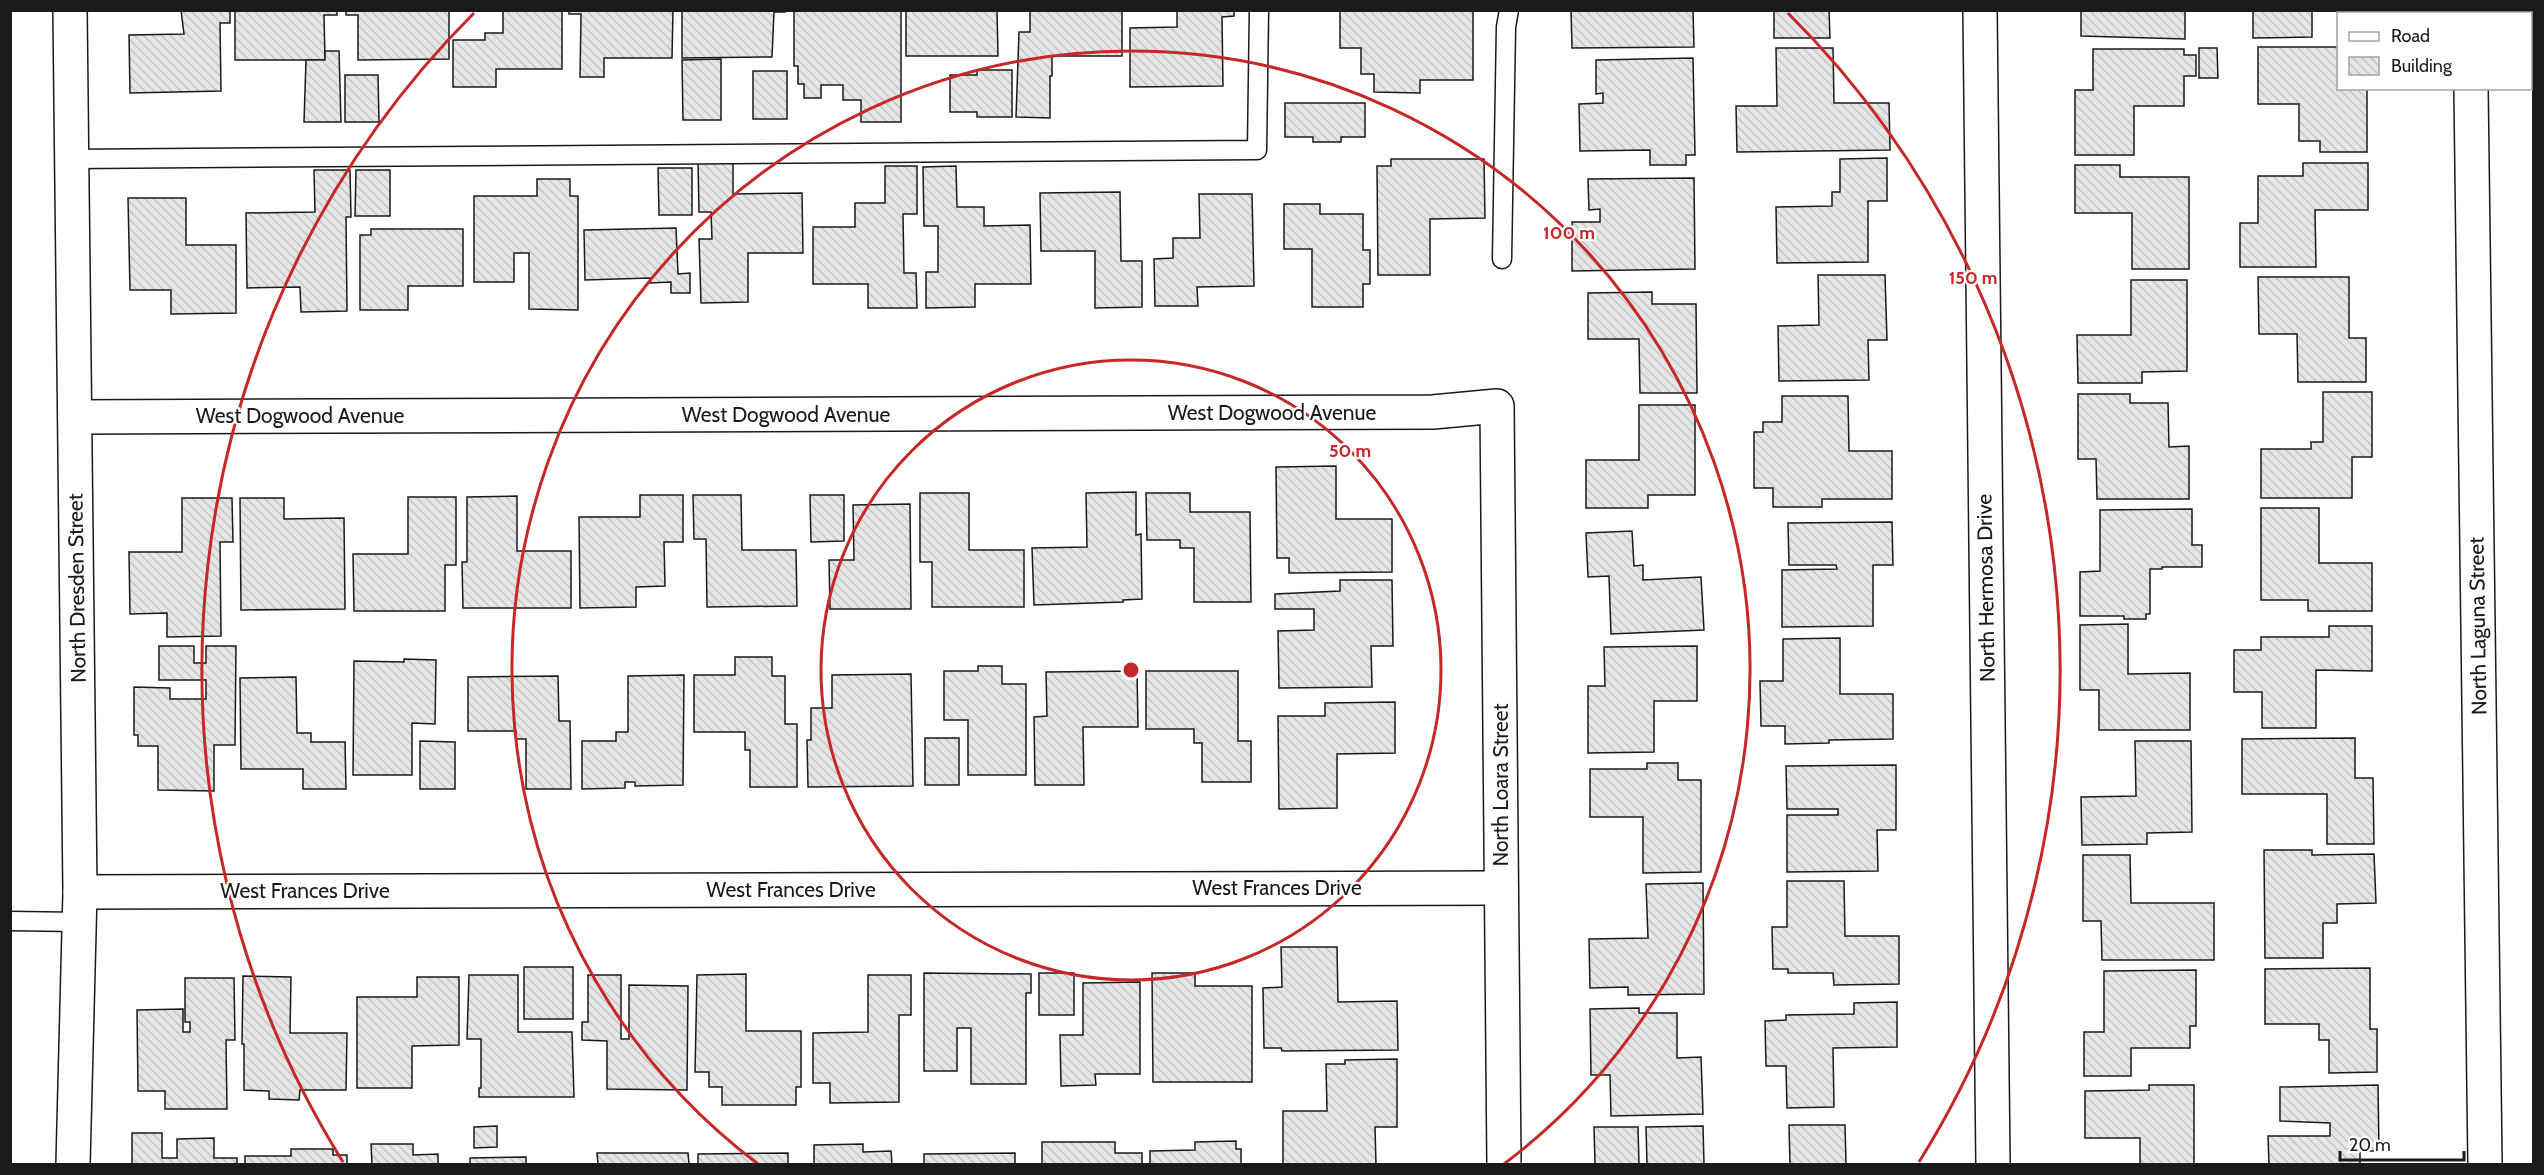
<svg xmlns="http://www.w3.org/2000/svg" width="2544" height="1175" font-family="Cabin,sans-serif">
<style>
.building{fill:url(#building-back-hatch);stroke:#1a1a1a;stroke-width:1.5}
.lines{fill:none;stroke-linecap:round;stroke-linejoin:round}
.service-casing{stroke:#1a1a1a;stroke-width:21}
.minor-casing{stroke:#1a1a1a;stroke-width:36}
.tertiary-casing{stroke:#1a1a1a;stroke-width:36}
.service{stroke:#fff;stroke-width:18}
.minor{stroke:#fff;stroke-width:33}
.tertiary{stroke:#fff;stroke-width:33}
.ring{fill:none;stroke:#c62828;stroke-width:3}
.labels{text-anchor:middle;stroke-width:4.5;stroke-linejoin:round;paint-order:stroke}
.street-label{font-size:21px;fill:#1a1a1a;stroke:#fff}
.centre{fill:#c62828;stroke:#fff;stroke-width:3}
.ring-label{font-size:18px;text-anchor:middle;font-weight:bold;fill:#c62828;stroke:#fff;stroke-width:4.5;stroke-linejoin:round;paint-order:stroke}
</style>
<defs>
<pattern id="building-back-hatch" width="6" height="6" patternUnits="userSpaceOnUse" patternTransform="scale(1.5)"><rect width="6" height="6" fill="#e6e6e6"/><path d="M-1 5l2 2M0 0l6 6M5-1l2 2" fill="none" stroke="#c5c5c5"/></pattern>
</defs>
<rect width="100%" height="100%" fill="#fff"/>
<g class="building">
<path d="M181 10H230V23H220L221 91 130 93 129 35 184 34Z"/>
<path d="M235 10H337V15H324L325 60H235Z"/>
<path d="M346 10H449V59L358 60V15H346Z"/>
<path d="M503 10H562V69H496V87H453V40H485V33H503Z"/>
<path d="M569 10H673L672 58H604V77H580L581 14H569Z"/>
<path d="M682 10H785V12H774L772 57 682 58Z"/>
<path d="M794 10H901V122H861V100H843V85H821V98H804V84H798V66H794Z"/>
<path d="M906 10H997L998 56H906Z"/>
<path d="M1030 10H1122V56H1052V76H1050V118L1016 117 1019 32H1030Z"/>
<path d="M1177 10H1234V16L1222 17 1223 86 1130 87V28L1177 27Z"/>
<path d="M1340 10H1473V80H1420V93L1374 92V74H1361V48H1340Z"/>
<path d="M1571 10H1693L1694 47 1572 48Z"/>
<path d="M1774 10H1829L1830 38H1774Z"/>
<path d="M2081 10H2185V39L2081 36Z"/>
<path d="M2253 10H2312V37L2253 38Z"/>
<path d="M2258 47H2338V88H2367V152H2320V141H2299V104H2258Z"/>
<path d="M1776 48H1833L1834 103H1889L1890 150 1737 152 1736 106H1777Z"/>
<path d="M2199 48H2217L2218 78H2199Z"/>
<path d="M2093 49H2184V55H2196V76H2184V106H2134V155H2075V90H2093Z"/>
<path d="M325 51H339L341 122H304L306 60H325Z"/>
<path d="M1693 58 1695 155H1686V165H1650V150L1580 151 1579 104 1603 103V93L1596 94V60Z"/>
<path d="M721 59V120H683L682 60Z"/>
<path d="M977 70H1012V117H977V112H950V75H977Z"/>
<rect x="753" y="71" width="34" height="48"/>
<path d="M345 75H378L379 122H345Z"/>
<path d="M1285 103H1365V137H1341V142H1313V137H1285Z"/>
<path d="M1887 158V201H1868V262L1777 263 1776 207 1832 206V192H1840V159Z"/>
<path d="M1391 159H1484L1485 218 1430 219V275H1378L1377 166H1391Z"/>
<path d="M698 161H733V194L802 193 803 253H748V302L701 303 699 239H712L711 212H699Z"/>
<path d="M2303 163H2368V210H2315L2316 267H2240V223H2258V176H2303Z"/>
<path d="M2075 165H2120V177H2189V269H2132V213H2075Z"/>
<path d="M885 166H917V214H903L904 273H916L917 308H868V284H813V227H855V203H885Z"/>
<path d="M956 166 957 207H984V226L1030 225 1031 284H975V307L926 308V272H938V226H924L923 167Z"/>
<path d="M658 168H692V215H659Z"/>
<path d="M314 170H350L351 217H346L347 311 301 312 300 287 247 288 246 213 315 212Z"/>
<path d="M356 170H390V216H355Z"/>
<path d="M1694 178 1695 269 1572 271V222H1600V209L1589 210 1588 179Z"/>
<path d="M537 179H570V196H578V310L529 309V253H514V282H474V196H537Z"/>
<path d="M1120 192 1121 261H1142V307L1095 308V251H1041L1040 193Z"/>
<path d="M1199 194H1252L1254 286 1197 287 1198 306H1155L1154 259 1173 258V238H1200Z"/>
<path d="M128 198H186V245H236V313L171 314V290H130Z"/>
<path d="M1284 204H1320V214H1363V250H1370V284H1363V307H1312V249H1284Z"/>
<path d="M676 228 678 274 690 273V293H671V282L650 283V278L585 280 584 230Z"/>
<path d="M371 229H463V286H408V310H360V235H371Z"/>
<path d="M1818 275H1885L1887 340H1868L1869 380 1779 381 1778 326 1819 325Z"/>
<path d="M2258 277H2349V338H2366V382H2298L2297 334H2259Z"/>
<path d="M2131 280H2187V371L2142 372V383H2078L2077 335H2131Z"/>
<path d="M1652 292V304H1696L1697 393H1640L1639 339H1588V293Z"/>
<path d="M2323 392H2372V457H2352V498H2261V449H2311V442H2323Z"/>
<path d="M2078 394H2130V403H2168L2169 447 2189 446V499H2097L2096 459H2078Z"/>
<path d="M1782 396H1848L1849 451H1892V499H1822V507H1773V488H1754V432H1763V422H1782Z"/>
<path d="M1639 405H1695V495H1648V508H1586V460H1639Z"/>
<path d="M1336 466V519H1392V572L1289 573V558H1277L1276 467Z"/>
<path d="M1136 492V535L1141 534 1142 599 1123 600V602L1034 605 1032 548 1087 547 1086 493Z"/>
<path d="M920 493H969V550H1024V607H932V562H920Z"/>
<path d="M1146 493H1190V512H1250L1251 602H1194V548H1180V540H1147Z"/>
<path d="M640 495H683V542H664L665 586 636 587V607L580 608 579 517H640Z"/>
<path d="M693 495H741L742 550H796L797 606 707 607 706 539H694Z"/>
<path d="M810 495H844V541L811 542Z"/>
<path d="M517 496V551H571V608H463L462 562H467V497Z"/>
<path d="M408 497H456V565H445V611H354L353 554H408Z"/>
<path d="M182 498H232L233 542H220L221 636 167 637V613L130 614 129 552H182Z"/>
<path d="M240 498H284V519L344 518 345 609 241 610Z"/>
<path d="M910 504 911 609H830L829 560H854L853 505Z"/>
<path d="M2261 508H2319V563H2372V611H2308V600H2261Z"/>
<path d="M2192 509V545H2202V567H2162V569H2150V614H2146V619H2124V616H2080V572L2100 571V510Z"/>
<path d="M1892 522 1893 565H1873V626L1782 627V570L1837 569 1836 565H1789L1788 523Z"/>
<path d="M1632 531 1634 566 1643 565V580L1701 577 1704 630 1611 634 1609 576 1588 577 1586 533Z"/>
<path d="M1340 580H1392L1393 646H1371L1372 687 1279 688 1278 631 1314 630V609H1275V594L1340 591Z"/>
<path d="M2128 624V674L2190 673V730H2099V690H2080V625Z"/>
<path d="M2329 626H2372V671L2316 670V728H2262V692H2234V650H2261V637H2329Z"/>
<path d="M1840 638V694H1893V739L1829 740V743L1785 744V726H1761L1760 681H1783V639Z"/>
<path d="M159 646H194V663H206V646H236L235 745H214V791L158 790V746H138V735H134V687L170 688V699H206V680H159Z"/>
<path d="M1697 646V701H1654V752L1588 753V686H1605L1604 647Z"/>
<path d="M735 657H772V676H785V724H797V787H750V750H745V732H694V675H735Z"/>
<path d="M404 659 436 660 435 724 412 723V775H353L354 661 404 662Z"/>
<path d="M978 666H1002V684H1026V775H968V720H944V671H978Z"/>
<path d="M1137 671 1138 727H1083L1084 785H1035L1034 717 1047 716 1046 672Z"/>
<path d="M1146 671H1238V741H1251V782H1202V743H1194V729H1146Z"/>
<path d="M911 674 913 786 808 787 807 740H811V708H832V675Z"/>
<path d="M684 675 683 785 635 786V782H625V788L582 789V741H616V732H628V676Z"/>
<path d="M558 676 559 721H570L571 789H526V739H516V731H468V677Z"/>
<path d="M296 677 297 733H311V742H345L346 789H303V769H241L240 678Z"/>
<path d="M1395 702V753L1337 754V808L1279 809 1278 716H1325V703Z"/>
<rect x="925" y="738" width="34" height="47"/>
<path d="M2355 738V778H2373L2374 844H2327V794H2242V739Z"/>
<path d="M420 741 455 742V789H420Z"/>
<path d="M2135 741H2191L2192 832 2147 833V844L2082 845 2081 797 2136 796Z"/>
<path d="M1647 763H1678V780H1701V872L1643 873V817H1590V769H1647Z"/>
<path d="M1896 765V830H1877L1878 871 1787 872V815H1838V809H1787L1786 766Z"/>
<path d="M2264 850H2312V855L2374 854 2376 903 2337 904V923H2323V958H2265Z"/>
<path d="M2083 855H2130L2131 903H2214V960H2102L2101 921H2083Z"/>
<path d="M1787 881H1844L1845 936H1899V984L1834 985 1833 973H1788V969H1773L1772 927H1787Z"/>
<path d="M1703 883 1704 994 1628 995V987L1590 988 1589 939 1648 938 1646 884Z"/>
<path d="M1281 947H1337L1338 1002 1397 1001 1398 1050 1282 1051 1281 1048H1264L1263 988 1282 987Z"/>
<rect x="524" y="967" width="49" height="52"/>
<path d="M2370 968V1029H2377V1072L2329 1073V1040H2319V1024H2265V969Z"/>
<path d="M2196 970V1026H2190V1048H2131V1076H2084V1032H2104V971Z"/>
<path d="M924 973 1031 974V993H1026V1084H971V1028H957V1071H924Z"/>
<rect x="1039" y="973" width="35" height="42"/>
<path d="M1152 973H1195V986H1252V1082H1153Z"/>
<path d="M746 974V1031H801V1087H796V1105H722V1087H709V1072H695L697 975Z"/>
<path d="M469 975H518V1032H572L574 1097H479V1088H481V1039H467Z"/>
<path d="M588 975H621V1039H629V985L688 986 687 1090 607 1089V1041L582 1040V1022H588Z"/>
<path d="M868 975H911V1015H899V1102L830 1103V1083H813V1033L868 1032Z"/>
<path d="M243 976 291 977 290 1033H347L346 1090H300L299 1100 269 1099V1091L244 1090V1044H242Z"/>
<path d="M417 977H459V1045L412 1046V1088H357V997H417Z"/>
<path d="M185 978H234L235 1040H226L227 1109H165V1091H138L137 1010 183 1009V1032H190V1022H185Z"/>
<path d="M1140 982V1074H1095L1096 1085 1061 1086 1060 1035H1083V983Z"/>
<path d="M1897 1002V1047L1833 1048 1834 1107 1787 1108 1786 1066H1766L1765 1021 1786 1020V1015L1854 1014V1003Z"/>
<path d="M1639 1008V1013H1677V1058L1701 1057 1703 1114 1611 1116 1610 1075H1591L1590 1009Z"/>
<path d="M1397 1059V1127H1375L1376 1164H1283V1111H1327L1326 1064H1345V1060Z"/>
<path d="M2149 1085H2194V1164H2140V1138H2085V1091L2149 1090Z"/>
<path d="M2378 1085 2379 1151H2360V1164H2269L2268 1136H2330V1123L2280 1121V1087Z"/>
<path d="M1789 1125H1845L1846 1164H1790Z"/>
<path d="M497 1126V1147L474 1148V1127Z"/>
<path d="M1703 1126 1704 1164H1647L1646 1127Z"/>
<path d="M1594 1127H1638L1639 1164H1595Z"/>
<path d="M132 1133H162V1158H177V1139L214 1138V1158H237V1164H132Z"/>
<path d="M1236 1141V1149H1241V1164H1150V1151L1195 1150V1142Z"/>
<path d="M1042 1142H1115V1153H1142V1164H1042Z"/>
<path d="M371 1144H413V1155L438 1154V1164H372Z"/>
<path d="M863 1144V1152L891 1151 892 1164H810H814V1145Z"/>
<path d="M291 1149H333V1155H347V1164H245V1156H291Z"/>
<path d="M597 1153H688L689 1164H598Z"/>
<path d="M788 1153V1164H698V1154Z"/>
<path d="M1015 1153V1164H924V1154Z"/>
<path d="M526 1157V1164H470V1158Z"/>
</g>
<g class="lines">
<g class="service-casing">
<g id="service">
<path d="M72 159 1257 150 1259 10"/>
<path d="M1502 259 1506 27 1509 10"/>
<path d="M10 921 79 922"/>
</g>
</g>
<g class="minor-casing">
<path id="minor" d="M1980 10 1993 1164"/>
</g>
<g class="tertiary-casing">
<g id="tertiary">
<path d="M70 10 80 892 73 1164"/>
<path d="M2470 10V14"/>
<path d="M2471 88 2485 1164"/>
<path d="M75 417 1433 412 1497 406 1504 1164"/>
<path d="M80 892 1501 888"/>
</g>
</g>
<use href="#service" class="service"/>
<use href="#minor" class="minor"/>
<use href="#tertiary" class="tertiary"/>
</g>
<g class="ring">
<circle cx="1131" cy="670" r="310"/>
<path d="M758 1164A619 619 0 1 1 1504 1164"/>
<path d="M343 1162A929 929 0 0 1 474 13M1788 13A929 929 0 0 1 1919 1162"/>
</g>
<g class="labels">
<g class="street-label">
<text x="1272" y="420">West Dogwood Avenue</text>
<text x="786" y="422">West Dogwood Avenue</text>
<text x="300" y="423">West Dogwood Avenue</text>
<text transform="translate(77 588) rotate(-91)" y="7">North Dresden Street</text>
<text transform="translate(1986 588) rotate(-91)" y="7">North Hermosa Drive</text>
<text transform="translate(2478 626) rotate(-91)" y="7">North Laguna Street</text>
<text transform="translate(1501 785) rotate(-90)" y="7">North Loara Street</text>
<text x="1277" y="895">West Frances Drive</text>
<text x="791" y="897">West Frances Drive</text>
<text x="305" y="898">West Frances Drive</text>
</g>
</g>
<circle cx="1131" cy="670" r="9" class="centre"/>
<g class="ring-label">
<text x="1569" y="239">100 m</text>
<text x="1973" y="284">150 m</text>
<text x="1350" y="457">50 m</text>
</g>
<rect width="2544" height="1175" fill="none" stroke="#1a1a1a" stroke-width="24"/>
<rect x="2337" y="12" width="195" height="78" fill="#ffffff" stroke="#a3a3a3" stroke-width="1.5"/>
<rect x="2349" y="32" width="30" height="9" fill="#ffffff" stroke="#a3a3a3" stroke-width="1.5"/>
<text x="2391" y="42" font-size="18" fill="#1a1a1a">Road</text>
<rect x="2349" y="57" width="30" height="18" fill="url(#building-back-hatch)" stroke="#a3a3a3" stroke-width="1.5"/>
<text x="2391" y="72" font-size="18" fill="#1a1a1a">Building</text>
<path d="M2340 1151v9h124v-9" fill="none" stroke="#1a1a1a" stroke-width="3"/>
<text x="2349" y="1151" font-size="18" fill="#1a1a1a" stroke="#ffffff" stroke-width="4.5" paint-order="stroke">20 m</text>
</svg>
